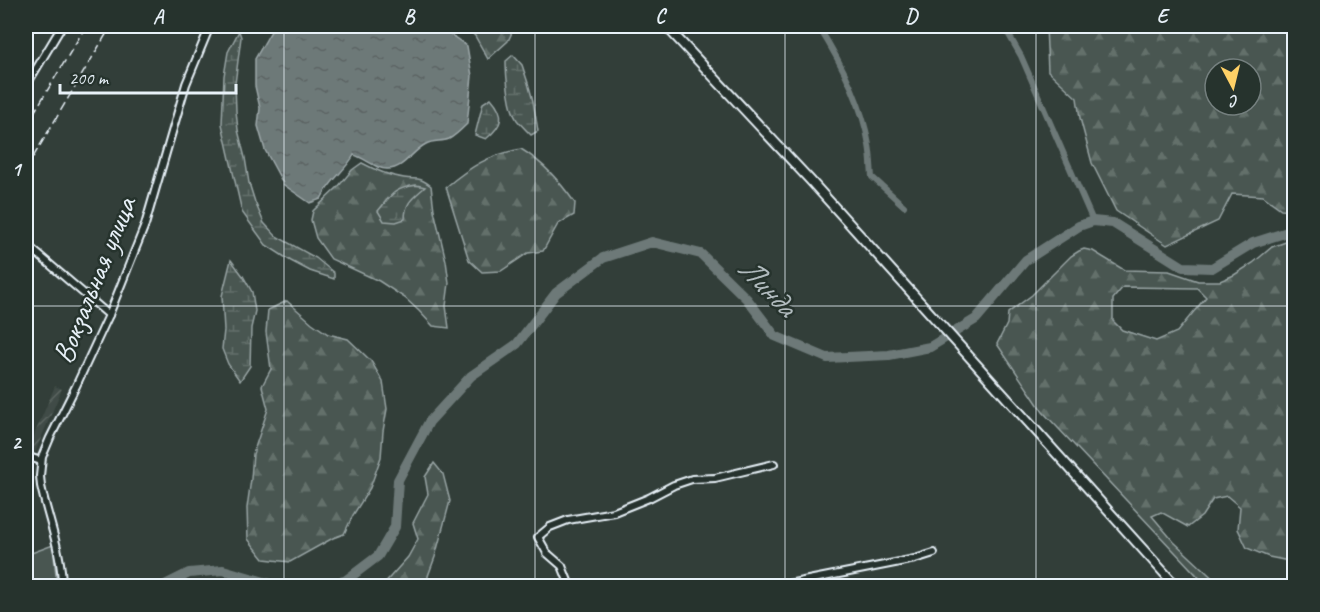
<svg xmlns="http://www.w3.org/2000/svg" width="1320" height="612" font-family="Caveat,sans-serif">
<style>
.industrial{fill:url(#industrial-furrows)}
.forest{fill:url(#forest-firs);stroke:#98a4a4;stroke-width:1.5;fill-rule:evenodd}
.wetland{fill:url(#wetland-marsh);stroke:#98a4a4;stroke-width:1.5}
.garden{fill:#495651;stroke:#98a4a4;stroke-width:1.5}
.water{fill:url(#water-ripples);stroke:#9ea9ab;stroke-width:1.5}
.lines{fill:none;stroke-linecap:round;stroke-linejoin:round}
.canal{stroke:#6d7978;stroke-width:6}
.river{stroke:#6d7978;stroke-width:10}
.minor-casing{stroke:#e8f1f8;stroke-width:10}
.major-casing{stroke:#e8f1f8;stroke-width:12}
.minor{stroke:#26332d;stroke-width:6}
.major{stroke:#26332d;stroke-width:8}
.rail{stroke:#e8f1f8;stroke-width:1.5;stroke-dasharray:9 4.5;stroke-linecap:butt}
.grid{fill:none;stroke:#e8f1f8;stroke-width:1.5;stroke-opacity:0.55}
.labels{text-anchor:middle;stroke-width:5;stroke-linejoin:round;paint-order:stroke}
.street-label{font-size:30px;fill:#e8f1f8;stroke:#26332d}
.water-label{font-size:32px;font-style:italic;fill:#b1bbbe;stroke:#26332d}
.neatline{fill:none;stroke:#e8f1f8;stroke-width:2}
.grid-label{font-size:20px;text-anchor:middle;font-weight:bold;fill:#e8f1f8}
</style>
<defs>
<pattern id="industrial-furrows" width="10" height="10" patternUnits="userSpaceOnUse" patternTransform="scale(1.5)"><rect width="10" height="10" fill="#3f4b46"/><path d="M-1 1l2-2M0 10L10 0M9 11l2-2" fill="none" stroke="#5b6561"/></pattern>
<pattern id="forest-firs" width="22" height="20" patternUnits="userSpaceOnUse" patternTransform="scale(1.5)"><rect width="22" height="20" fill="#495651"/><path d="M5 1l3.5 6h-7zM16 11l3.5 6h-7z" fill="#636f6b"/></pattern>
<pattern id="wetland-marsh" width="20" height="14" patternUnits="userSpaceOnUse" patternTransform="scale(1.5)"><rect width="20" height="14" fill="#495651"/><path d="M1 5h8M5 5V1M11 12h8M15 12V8" fill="none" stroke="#636f6b"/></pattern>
<pattern id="water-ripples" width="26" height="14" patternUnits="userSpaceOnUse" patternTransform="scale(1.5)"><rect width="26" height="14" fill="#6d7978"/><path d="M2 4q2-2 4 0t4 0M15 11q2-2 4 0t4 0" fill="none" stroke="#5b6363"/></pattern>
</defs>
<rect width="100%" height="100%" fill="#323e39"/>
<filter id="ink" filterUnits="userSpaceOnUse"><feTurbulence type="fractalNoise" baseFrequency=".0167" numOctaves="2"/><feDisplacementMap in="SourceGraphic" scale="12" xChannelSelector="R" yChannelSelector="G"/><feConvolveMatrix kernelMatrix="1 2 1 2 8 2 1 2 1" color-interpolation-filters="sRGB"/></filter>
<g filter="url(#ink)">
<path class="industrial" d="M55 386 62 389 33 457 26 454Z"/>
<g class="forest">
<path d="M465 26H515L508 41 488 59 475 36Z"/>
<path d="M1046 26H1294V210L1281 209 1263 196 1232 194 1218 221 1167 245 1116 211 1092 163 1080 118 1077 98 1048 71ZM1215 69H1251V105H1215Z"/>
<path d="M521 149C544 163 560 182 575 203L574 215 558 224 543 251 528 253 501 271 482 272 469 260 446 187C471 166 489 155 521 149Z"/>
<path d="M362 163C375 170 389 176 404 178 418 180 418 176 431 186L434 210 446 261 449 283 446 306 449 328 433 326 419 311 405 298 379 281 331 259 316 238 311 220 313 211 338 187 352 170Z"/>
<path d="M1294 239V562L1269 557 1247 548 1238 529 1240 507 1227 496 1213 499 1202 516 1188 527 1161 512 1152 516 1174 542 1221 586H1207L1043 412 997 344 1007 324 1008 313 1032 295 1071 256 1079 251 1084 249 1093 251 1124 270 1169 271 1198 281H1220L1234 275 1253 263 1272 247ZM1123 287 1197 288 1206 297 1177 332 1156 341 1122 330 1113 321V299Z"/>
<path d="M287 301 312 323 328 334 348 339 371 361 383 382 387 409 383 431 381 457 370 488 353 515 344 534 333 538 290 562 264 559 248 539 247 508 251 479 253 454 268 409 262 386 271 369 266 332 268 310Z"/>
<path d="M434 463 443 474 450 501 435 557 428 576V586H382L408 557 418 539 413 523 428 494 425 477Z"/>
</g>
<g class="wetland">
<path d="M239 31 241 37 235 84 236 111 238 130 245 158 249 183 255 202 264 223 276 236 316 258 334 273V279L310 271 291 261 266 245 242 212 222 124 224 76 228 52Z"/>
<path d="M513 55 522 65 528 83 533 101 538 131 531 135C526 130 521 125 517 120 509 109 506 75 506 61Z"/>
<path d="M491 98C506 115 503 125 486 139L475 135 483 103Z"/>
<path d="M416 185 425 187C413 198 405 202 405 219L396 222 384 221 378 211C392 194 393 189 416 185Z"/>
<path d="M231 260 243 276 252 292 255 311 251 328 250 366 240 381 228 364 222 349 224 330 222 296Z"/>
</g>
<path class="garden" d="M53 545 57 586H26V555Z"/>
<path class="water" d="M274 26H438L467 46 472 76 467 124C462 129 455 136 449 139 442 142 433 140 426 144 412 151 404 169 388 169 377 170 365 158 354 155 345 171 329 181 321 199L310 203 284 185 265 150 258 126 260 108 255 86V59Z"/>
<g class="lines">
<g class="canal">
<path d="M818 26C841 62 862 102 869 145 871 155 871 166 872 177L904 206"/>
<path d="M998 26 1005 28 1021 56 1093 221"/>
</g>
<g class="river">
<path d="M163 586 189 573 223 570 278 586"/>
<path d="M314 586 345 581 378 556 395 527 398 480 429 422 471 376 517 344 556 293 603 258 652 242 701 254 747 299 775 336 827 358 889 355 930 347 976 319 1026 260 1079 226 1093 221 1113 223 1183 267 1212 268 1253 243 1294 230"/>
</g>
<g class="minor-casing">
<g id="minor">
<path d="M26 86 62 26"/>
<path d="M26 244 109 315"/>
<path d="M26 456 41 461"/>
<path d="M62 586C62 553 48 519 41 486L40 476 42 457 50 438 76 386 109 315 145 225 186 84 210 26"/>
<path d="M570 586 562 566 547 553 538 537 550 527 568 520 614 512 649 498 674 485 692 479 715 478 774 464"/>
<path d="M778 586 915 559 934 553"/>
</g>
</g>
<g class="major-casing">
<path id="major" d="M666 26 810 180 1176 586"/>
</g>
<use href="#minor" class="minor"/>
<use href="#major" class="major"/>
<g class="rail">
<path d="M26 126 86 26"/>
<path d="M26 169 111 26"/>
</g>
</g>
</g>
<path class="grid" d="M284 26V586M535 26V586M785 26V586M1036 26V586M26 306H1294"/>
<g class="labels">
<g class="street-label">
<text transform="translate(94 280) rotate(-68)" y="10">Вокзальная улица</text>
</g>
<g class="water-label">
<text transform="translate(768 286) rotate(46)" y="11">Линда</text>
</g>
</g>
<rect width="1320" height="612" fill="none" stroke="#26332d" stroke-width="66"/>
<g transform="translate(1233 87) rotate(173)"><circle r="28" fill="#26332d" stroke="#747f7e" stroke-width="1.5"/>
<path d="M0-4.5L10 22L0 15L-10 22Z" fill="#ffd166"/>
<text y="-9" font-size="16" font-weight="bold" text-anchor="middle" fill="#e8f1f8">С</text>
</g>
<path d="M60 84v9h176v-9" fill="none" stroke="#e8f1f8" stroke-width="3"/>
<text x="69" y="84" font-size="18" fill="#e8f1f8" stroke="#26332d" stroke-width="4.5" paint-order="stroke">200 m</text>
<rect x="33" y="33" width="1254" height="546" class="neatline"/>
<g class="grid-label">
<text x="158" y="23">A</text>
<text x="409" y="23">B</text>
<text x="660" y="23">C</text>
<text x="911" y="23">D</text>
<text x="1162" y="23">E</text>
<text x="16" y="176">1</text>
<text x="16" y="449">2</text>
</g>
</svg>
